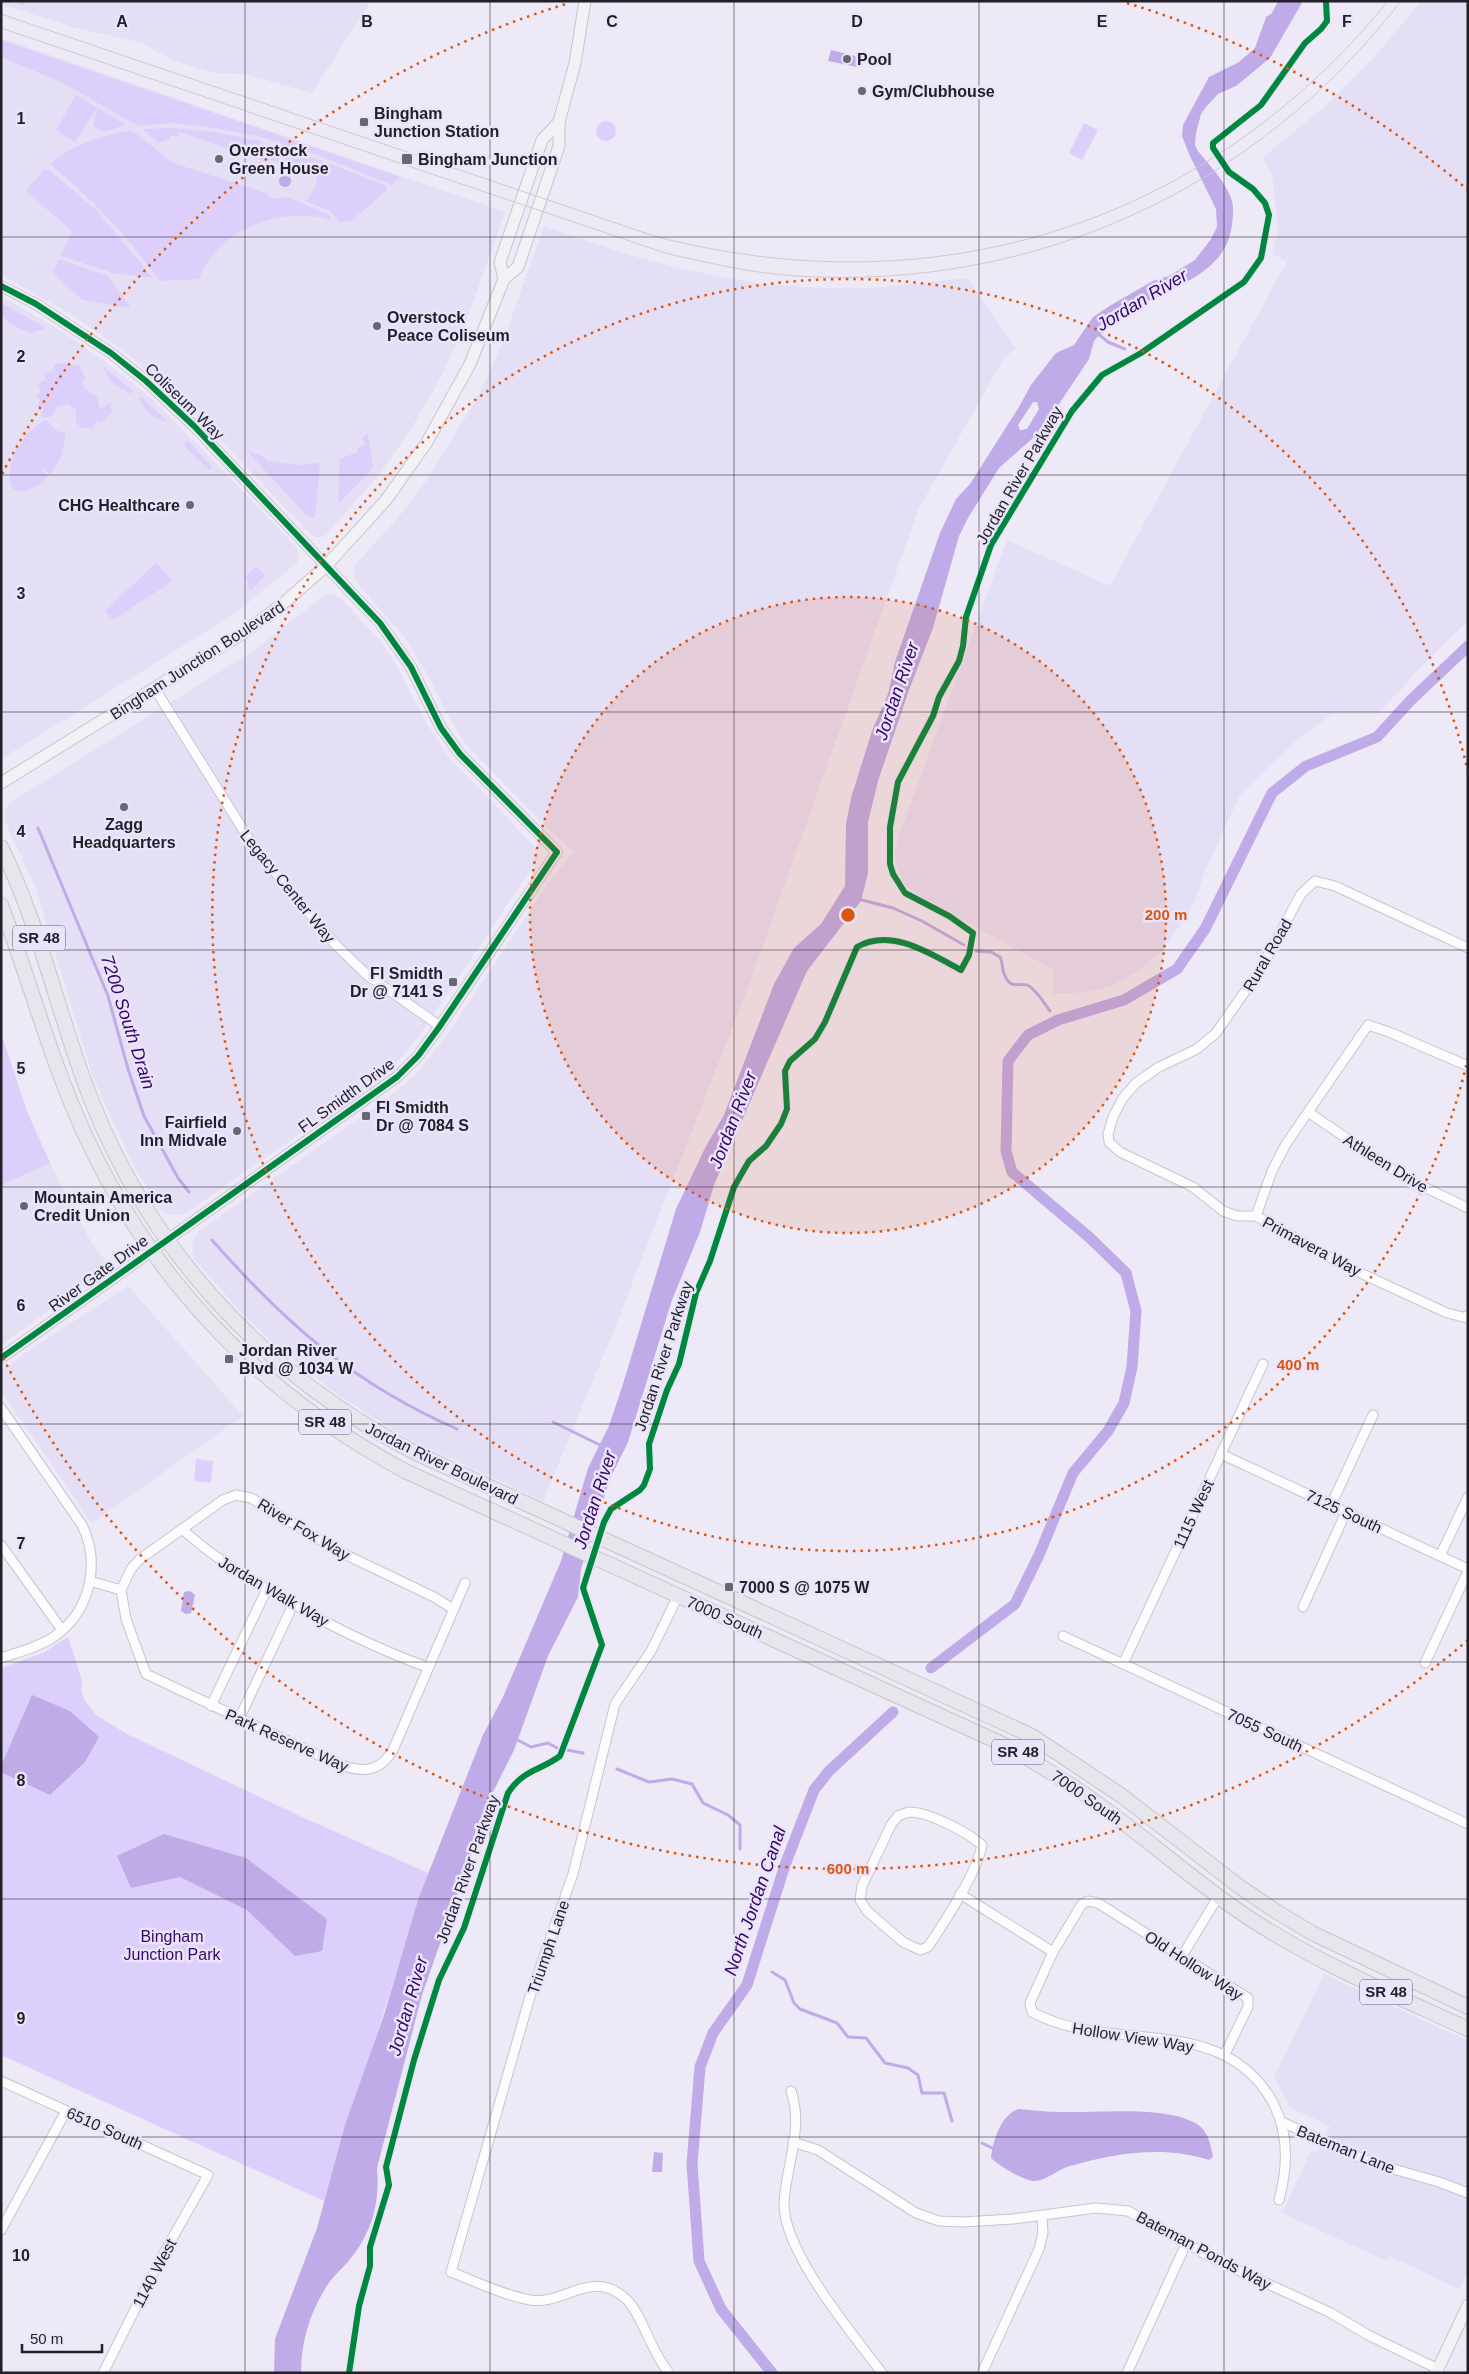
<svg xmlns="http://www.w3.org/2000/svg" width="1469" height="2374" font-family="Arial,sans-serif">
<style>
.built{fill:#e5dff5}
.green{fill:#dccffb}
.water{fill:#bfabe7;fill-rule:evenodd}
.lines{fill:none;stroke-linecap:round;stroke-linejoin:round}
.stream{stroke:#bfabe7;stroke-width:3}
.canal{stroke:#bfabe7;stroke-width:11}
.minor-casing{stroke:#c8c4cf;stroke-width:11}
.tertiary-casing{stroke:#c8c4cf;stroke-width:12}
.secondary-casing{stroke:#c8c4cf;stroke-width:13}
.primary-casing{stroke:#c8c6cc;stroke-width:16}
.minor{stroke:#fcfcfe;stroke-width:9}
.tertiary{stroke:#fcfcfe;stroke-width:10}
.secondary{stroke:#f2f1f5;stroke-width:11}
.primary{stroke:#e8e6ed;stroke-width:14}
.tram{stroke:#cdcccf;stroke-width:1}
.rail-casing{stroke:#cdcccf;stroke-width:5}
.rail{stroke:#eae4fb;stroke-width:3;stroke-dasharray:9;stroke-linecap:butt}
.cycleway-casing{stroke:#eae4fb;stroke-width:9}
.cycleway{stroke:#00873e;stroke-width:6}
.grid{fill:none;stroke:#211f27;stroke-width:1;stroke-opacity:0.55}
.ring{fill:none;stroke:#de560d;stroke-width:2.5;stroke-dasharray:2.5 5}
.poi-dot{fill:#68666f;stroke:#eae4fb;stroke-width:2}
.labels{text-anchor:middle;stroke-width:5;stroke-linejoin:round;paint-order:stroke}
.shield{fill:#eae4fb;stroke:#5d5a67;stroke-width:1}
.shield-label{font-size:15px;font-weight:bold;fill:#211f27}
.poi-label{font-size:16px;font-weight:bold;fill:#211f27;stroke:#eae4fb;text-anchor:start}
.street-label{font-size:16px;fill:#211f27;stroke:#eae4fb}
.park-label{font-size:16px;fill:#390969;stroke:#eae4fb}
.water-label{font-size:18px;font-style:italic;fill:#370667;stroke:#eae4fb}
.grid-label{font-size:16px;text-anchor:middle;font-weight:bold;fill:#211f27;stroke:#eae4fb;stroke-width:5;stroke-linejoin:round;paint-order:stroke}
.centre{fill:#de560d;stroke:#eae4fb;stroke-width:2.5}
.ring-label{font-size:15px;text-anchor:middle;font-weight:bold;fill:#de560d;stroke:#eae4fb;stroke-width:5;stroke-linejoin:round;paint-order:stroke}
</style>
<rect width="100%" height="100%" fill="#ede9f6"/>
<g class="built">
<path d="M1 1H371L312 93 244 74 214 73 172 60 142 43 72 27 1 4Z"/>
<path d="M1421 1H1468V621L1420 668 1378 714H1332L1298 739 1240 795 1206 868 1194 904 1164 949 1138 971 1111 986 1088 992 1052 994 1054 970 915 894 903 882 896 864 895 853 899 835 1007 540 1110 586 1287 261 1272 254 1278 232 1277 219 1272 174 1263 157 1322 109 1377 54Z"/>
<path d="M1 38 505 212 463 330 439 381 411 429 379 475 324 537H315L310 534 194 412 151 374 121 349 69 313 1 275Z"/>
<path d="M544 226 630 255 686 270 764 284 823 288H872L967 278 1016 348 1004 358 919 508 747 990 614 1330 543 1501 409 1439 339 1396 275 1345 239 1310 194 1259 192 1250 193 1239 199 1231 388 1098 418 1072 444 1039 551 879 574 852 547 828 466 745 447 714 427 673 405 638 357 583 353 573 355 565 401 514 426 481 478 397 503 342Z"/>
<path d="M1 296 60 330 115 369 151 398 206 453 296 547 299 553 297 563 231 616 1 759Z"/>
<path d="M332 594 341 599 378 638 391 656 427 724 447 755 536 848 539 857 419 1036 397 1062 376 1080 188 1212 180 1215 166 1214 160 1209 136 1170 104 1102 92 1074 35 886 7 826 4 815 7 806 17 798 250 653 324 596Z"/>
<path d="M1 1033 28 1114 50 1163 90 1240 108 1265 1 1346Z"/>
<path d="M128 1286 243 1416 92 1523 3 1394 1 1371 34 1347Z"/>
<path d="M1324 1974 1468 2041V2270L1459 2289 1389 2256 1386 2261 1282 2213 1311 2151 1316 2153 1330 2126 1291 2108 1274 2078Z"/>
</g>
<g class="green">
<path d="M1 40 400 177 392 185 318 155 258 136 208 127 170 123 138 126 61 82 1 57Z"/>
<path d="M76 95 126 125 103 132 93 126 97 108 75 142 56 130Z"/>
<circle cx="606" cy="131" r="10"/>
<path d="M1084 123 1098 130 1082 160 1069 153Z"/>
<path d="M172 128 215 132 260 141 285 165 267 159 266 162 180 132 178 137 171 135 169 139 159 143 144 131V129Z"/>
<path d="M133 131 173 163 266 193 273 199 287 197 330 215V220C290 208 239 222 212 256 207 263 201 271 200 279L160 281 120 230 78 188 51 165C59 149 115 130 133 131Z"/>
<path d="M267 143 320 160 386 186V191L351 221 339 222 330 211 306 201 316 186 317 177 294 169Z"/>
<path d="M44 169 49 170 96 210 153 278 113 273 61 256 72 231 26 191Z"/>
<path d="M59 259 108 276 131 308 82 300 53 273Z"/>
<path d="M1 303 46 328 30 333C13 325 1 324 1 303Z"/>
<path d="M63 363 80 366 85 378 82 382 85 389 97 397 100 409 110 403 112 412 101 423 96 421 92 428H81L76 422V410L68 404 56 407 53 416 41 418 43 409 37 406 40 400 36 397 41 390 38 385 46 379 44 374 55 370 54 364Z"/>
<path d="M104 367 133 391 131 394C118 386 107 383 104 367Z"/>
<path d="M141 397 167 421C153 421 145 410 139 399Z"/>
<path d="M47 420 55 430 66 434 61 457 50 475 43 469 42 471 48 477C38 486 28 494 14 490 0 469 25 427 47 420Z"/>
<path d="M368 434 373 468 338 504 340 459 358 452 357 449 365 445 362 438Z"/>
<path d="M187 440 212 467 209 470 184 446Z"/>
<path d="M247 451 265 457V460L296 465 320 463 315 518 307 516Z"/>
<path d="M156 563 171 579V582L113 620 105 611Z"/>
<path d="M256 566 265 576 250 591 246 576Z"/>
<path d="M1 1033 28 1114 50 1163 1 1185Z"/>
<path d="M196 1459 213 1461 211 1483 194 1481Z"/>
<path d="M68 1637 82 1681 81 1691 84 1699 96 1715 127 1734 302 1817 428 1873 324 2201 1 2055V1668L43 1653Z"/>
</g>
<g class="water">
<path d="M1278 1H1303L1270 58 1236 86 1218 94 1206 107 1201 114 1196 133 1195 145 1198 151C1210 166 1226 182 1232 201 1234 209 1233 216 1232 224 1227 272 1178 284 1143 304 1127 313 1113 324 1099 335L1094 341 1089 359 1041 431 999 468 968 518 959 536 933 628 909 690 878 781 868 822V873L861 901 807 971 714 1185 700 1232 672 1300 628 1442 610 1479 581 1569 578 1597 548 1656 514 1750 493 1792 422 1995 377 2168C380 2199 373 2229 354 2254 345 2267 332 2276 325 2289 309 2315 301 2343 301 2373H274L275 2339 317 2228 345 2125 384 2015 419 1897 483 1735 503 1697 561 1561 588 1468 609 1426 623 1384 676 1209 705 1148 724 1115 774 984 794 948 821 924 845 886 846 824 851 798 872 731 888 694 895 662 940 533 956 499 970 484 1019 407 1031 385 1056 353 1074 345 1093 317 1111 305 1153 281 1169 276 1195 260 1211 239 1217 227 1216 209 1189 154 1182 136 1183 125 1209 77 1239 62 1255 48 1266 17 1272 13ZM1033 402H1037L1039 409 1027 429 1020 430 1018 425Z"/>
<path d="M831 50 859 57 857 67 828 61Z"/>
<circle cx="285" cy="181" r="6"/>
<path d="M190 1591 195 1595 191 1613 186 1614 181 1611 184 1592Z"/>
<path d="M32 1695 70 1711 99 1737 85 1762 50 1795 1 1772V1766Z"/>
<path d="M164 1834 246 1858 327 1919 322 1951 295 1956 247 1910 180 1877 131 1888 117 1856Z"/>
<path d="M1019 2109C1033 2110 1047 2112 1061 2112 1098 2113 1166 2105 1197 2124 1208 2131 1211 2145 1213 2157L1209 2160C1165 2145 1114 2153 1070 2166 1058 2169 1048 2180 1035 2181 1023 2181 1000 2166 991 2158 993 2141 1001 2114 1019 2109Z"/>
<path d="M654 2152 663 2153 662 2172H652Z"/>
</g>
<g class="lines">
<g class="stream">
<path d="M1096 332 1108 342 1125 349"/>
<path d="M38 828 108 996 128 1069 144 1116 178 1178 189 1192"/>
<path d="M858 899 893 908 922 921 964 945"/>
<path d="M976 951 991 952 1000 957C1003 963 1002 971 1005 976 1012 991 1021 981 1029 986 1037 991 1044 1003 1050 1011"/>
<path d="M212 1240C286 1324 354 1384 457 1429"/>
<path d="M553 1422 602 1446"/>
<path d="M516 1739 531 1747 548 1743 557 1748 583 1753"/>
<path d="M617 1769 649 1782 672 1779 692 1784 703 1803 728 1815 740 1825V1849"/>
<path d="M772 1972 785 1980 794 2003 800 2009 837 2023 848 2037 866 2038 885 2063 908 2068 918 2075 922 2093H944L952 2121"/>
<path d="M982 2143 992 2148"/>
</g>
<g class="canal">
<path d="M931 1668 1015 1604 1039 1555 1073 1473 1108 1431 1124 1403 1132 1367 1136 1311 1126 1273 1089 1237 1012 1172 1006 1151 1008 1061 1028 1035 1058 1020 1124 1000 1177 969 1205 929 1272 793 1306 766 1377 737 1411 700 1468 646"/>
<path d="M772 2373 721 2309 699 2261 692 2164 700 2067 713 2033 747 1985 785 1865 814 1790 829 1771 893 1712"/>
</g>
<g class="minor-casing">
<g id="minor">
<path d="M155 689 254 847 336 945 367 975 440 1026"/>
<path d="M1468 948 1335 886 1315 881 1301 894 1260 970 1216 1033 1197 1049 1159 1067 1136 1083 1123 1098 1113 1117 1108 1134 1109 1142 1120 1152 1193 1187 1223 1211 1237 1216H1256L1343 1265 1447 1313 1467 1318 1468 1315"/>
<path d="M1308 1112 1405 1178 1468 1208"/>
<path d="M1256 1216 1272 1171 1286 1144 1368 1025 1389 1032 1468 1066"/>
<path d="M1 1408 82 1525C101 1564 90 1611 55 1636 39 1647 19 1652 1 1658"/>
<path d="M1221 1454 1468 1569"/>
<path d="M1331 1505 1373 1415"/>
<path d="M182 1529C211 1555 236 1571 269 1590 320 1621 372 1647 427 1667"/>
<path d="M1 1545 62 1630"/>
<path d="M1440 1556 1468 1497"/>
<path d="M90 1581 121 1590"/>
<path d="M121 1590 126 1619 146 1674 335 1763C359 1772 378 1775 393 1750L465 1583"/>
<path d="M121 1590 131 1569 140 1559 223 1500 236 1495 251 1498 342 1553 434 1597 453 1609"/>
<path d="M1303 1607 1346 1512"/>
<path d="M1063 1636 1468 1824"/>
<path d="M1425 1663 1468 1571"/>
<path d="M1123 1664 1263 1364"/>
<path d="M211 1706 267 1589"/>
<path d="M239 1719 293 1605"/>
<path d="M909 1812C929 1812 967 1832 982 1845 976 1875 945 1921 928 1947L920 1950 903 1942 867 1911 860 1900 862 1886 891 1825 898 1816Z"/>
<path d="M960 1894 1053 1952"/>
<path d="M1182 1956 1218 1897"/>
<path d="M1225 2054 1248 2007V1998L1098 1903 1088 1901 1082 1904 1053 1952 1030 2003 1032 2012C1110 2055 1221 2011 1272 2101 1289 2132 1288 2167 1279 2200"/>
<path d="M1 2081 208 2175 160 2260 103 2373"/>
<path d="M791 2091C804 2128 786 2165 784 2203 783 2252 853 2334 882 2373"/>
<path d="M1282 2122 1372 2163 1439 2182 1468 2193"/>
<path d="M793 2142 818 2150 916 2213 939 2221 962 2222 1013 2219 1096 2208 1128 2211 1216 2260 1329 2312 1368 2335 1438 2369"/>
<path d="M1 2230 66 2111"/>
<path d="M669 2373C651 2352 643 2316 627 2300 592 2266 565 2306 530 2300 503 2295 477 2282 451 2272L531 1993 573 1874 615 1704 651 1651 678 1596"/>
<path d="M982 2373 1039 2249 1043 2233 1042 2216"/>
<path d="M1127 2373 1186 2244"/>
</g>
</g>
<g class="tertiary-casing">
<path id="tertiary" d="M1 286 36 304 111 353 146 381 194 426 380 623 411 667 441 728 460 754 557 852 440 1026 418 1056 397 1077 1 1358"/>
</g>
<g class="secondary-casing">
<g id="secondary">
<path d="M504 279 500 262 542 140 559 122"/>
<path d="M1 783 242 634 285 602 326 566 386 500 427 442 470 364 504 279 518 267 559 146V122L575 63 585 1"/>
<path d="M1436 2373 1468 2305"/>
</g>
</g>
<g class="primary-casing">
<g id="primary">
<path d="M1 847C38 922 55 1001 83 1078 142 1244 262 1375 418 1454L1032 1736 1122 1796 1240 1887 1277 1912 1312 1933 1468 2007"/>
<path d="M1 905C23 962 40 1022 62 1080 127 1253 243 1384 405 1471L1009 1747C1039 1765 1070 1783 1098 1804 1151 1841 1198 1885 1252 1920 1320 1964 1394 1995 1468 2029"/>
</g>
</g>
<use href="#minor" class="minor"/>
<use href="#tertiary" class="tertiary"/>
<use href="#secondary" class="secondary"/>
<use href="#primary" class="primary"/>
<g class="tram">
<path d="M1 14 654 236C933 309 1204 227 1388 1"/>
<path d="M1 28 665 253C708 263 751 273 795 276 1034 291 1255 190 1401 1"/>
</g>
<g class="rail-casing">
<path id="rail" d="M21 1 23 2"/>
</g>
<use href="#rail" class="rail"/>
<g class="cycleway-casing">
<g id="cycleway">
<path d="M1 286 36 304 111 353 146 381 194 426 380 623 411 667 441 728 460 754 557 852 440 1026 418 1056 397 1077 1 1358"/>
<path d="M349 2373 359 2306 370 2266V2247L389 2185 386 2167 414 2060 439 1980 464 1928 508 1793C524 1769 540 1771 560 1756L602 1645 583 1588 604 1522 611 1509 640 1490 644 1485 650 1469 649 1444 667 1390 679 1364 696 1293 710 1261 734 1187 749 1161 766 1146 781 1124 787 1109 785 1071 790 1061 815 1039 825 1022 857 947C891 927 931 954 961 970L969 955 973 933 949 916 905 893 893 874 890 864V827L898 782 933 716 939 697 959 661 963 646 966 617 991 545 1072 411 1102 375 1141 353 1244 282 1261 258 1269 215 1265 203 1253 189 1229 172 1213 148V143L1261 105 1305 43 1321 29 1327 21 1326 1"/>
</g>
</g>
<use href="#cycleway" class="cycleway"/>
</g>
<path class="grid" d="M245 1V2373M490 1V2373M734 1V2373M979 1V2373M1224 1V2373M1 237H1468M1 475H1468M1 712H1468M1 950H1468M1 1187H1468M1 1424H1468M1 1662H1468M1 1899H1468M1 2137H1468"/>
<circle cx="848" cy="915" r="318" fill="#de560d" fill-opacity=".12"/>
<g class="ring">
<circle cx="848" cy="915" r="318"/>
<path d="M1468 1058A636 636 0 1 1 1468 772"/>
<path d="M1468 1640A954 954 0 0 1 2 1356M2 474A954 954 0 0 1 569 3M1127 3A954 954 0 0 1 1468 190"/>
</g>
<g class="poi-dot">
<circle cx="847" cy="59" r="5"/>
<circle cx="862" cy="91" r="5"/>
<rect x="359" y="117" width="10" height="10" rx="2.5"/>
<circle cx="219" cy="159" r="5"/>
<rect x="401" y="153" width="12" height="12" rx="2.5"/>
<circle cx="377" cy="326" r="5"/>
<circle cx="190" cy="505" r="5"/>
<circle cx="124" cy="807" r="5"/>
<rect x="448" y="977" width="10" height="10" rx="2.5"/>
<rect x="361" y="1111" width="10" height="10" rx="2.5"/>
<circle cx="237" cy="1131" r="5"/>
<circle cx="24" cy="1206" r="5"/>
<rect x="224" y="1354" width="10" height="10" rx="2.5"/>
<rect x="724" y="1582" width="10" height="10" rx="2.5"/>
</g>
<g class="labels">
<g class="shield">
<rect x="13" y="925.5" width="52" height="25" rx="4"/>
<rect x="299" y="1409.5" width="52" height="25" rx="4"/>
<rect x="992" y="1739.5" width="52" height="25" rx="4"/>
<rect x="1360" y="1979.5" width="52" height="25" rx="4"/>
</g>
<g class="shield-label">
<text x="39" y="943">SR 48</text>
<text x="325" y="1427">SR 48</text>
<text x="1018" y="1757">SR 48</text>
<text x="1386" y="1997">SR 48</text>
</g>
<g class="poi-label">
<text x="857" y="65">Pool</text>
<text x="872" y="97">Gym/Clubhouse</text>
<text x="374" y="119">Bingham<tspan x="374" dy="18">Junction Station</tspan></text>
<text x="229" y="156">Overstock<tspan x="229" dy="18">Green House</tspan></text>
<text x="418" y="165">Bingham Junction</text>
<text x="387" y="323">Overstock<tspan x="387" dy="18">Peace Coliseum</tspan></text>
<text x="180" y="511" text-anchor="end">CHG Healthcare</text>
<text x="124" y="830" text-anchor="middle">Zagg<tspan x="124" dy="18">Headquarters</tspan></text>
<text x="443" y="979" text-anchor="end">Fl Smidth<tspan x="443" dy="18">Dr @ 7141 S</tspan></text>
<text x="376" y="1113">Fl Smidth<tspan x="376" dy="18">Dr @ 7084 S</tspan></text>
<text x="227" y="1128" text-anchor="end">Fairfield<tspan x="227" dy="18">Inn Midvale</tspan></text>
<text x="34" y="1203">Mountain America<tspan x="34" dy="18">Credit Union</tspan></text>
<text x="239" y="1356">Jordan River<tspan x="239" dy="18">Blvd @ 1034 W</tspan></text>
<text x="739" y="1593">7000 S @ 1075 W</text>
</g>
<g class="street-label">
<text transform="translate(185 401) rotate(44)" y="6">Coliseum Way</text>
<text transform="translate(1019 475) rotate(-60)" y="6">Jordan River Parkway</text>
<text transform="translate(197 660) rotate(-33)" y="6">Bingham Junction Boulevard</text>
<text transform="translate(288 886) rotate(51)" y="6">Legacy Center Way</text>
<text transform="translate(1267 955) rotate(-60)" y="6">Rural Road</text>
<text transform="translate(346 1095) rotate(-36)" y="6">FL Smidth Drive</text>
<text transform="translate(1386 1163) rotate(32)" y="6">Athleen Drive</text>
<text transform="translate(1312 1246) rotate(28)" y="6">Primavera Way</text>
<text transform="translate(98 1273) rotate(-36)" y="6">River Gate Drive</text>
<text transform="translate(663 1356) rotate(-72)" y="6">Jordan River Parkway</text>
<text transform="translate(442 1463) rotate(26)" y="6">Jordan River Boulevard</text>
<text transform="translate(1344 1511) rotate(25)" y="6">7125 South</text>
<text transform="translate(1193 1514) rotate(-65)" y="6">1115 West</text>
<text transform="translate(304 1529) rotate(31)" y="6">River Fox Way</text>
<text transform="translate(274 1591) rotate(30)" y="6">Jordan Walk Way</text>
<text transform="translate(725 1617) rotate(24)" y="6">7000 South</text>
<text transform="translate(1265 1730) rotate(25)" y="6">7055 South</text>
<text transform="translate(287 1740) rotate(24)" y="6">Park Reserve Way</text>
<text transform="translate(1087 1797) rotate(35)" y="6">7000 South</text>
<text transform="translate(467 1869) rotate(-70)" y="6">Jordan River Parkway</text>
<text transform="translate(548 1947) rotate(-71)" y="6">Triumph Lane</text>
<text transform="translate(1194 1965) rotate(33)" y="6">Old Hollow Way</text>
<text transform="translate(1133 2037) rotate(9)" y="6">Hollow View Way</text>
<text transform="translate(105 2128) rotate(24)" y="6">6510 South</text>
<text transform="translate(1346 2149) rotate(22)" y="6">Bateman Lane</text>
<text transform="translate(1204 2250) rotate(28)" y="6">Bateman Ponds Way</text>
<text transform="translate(154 2273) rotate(-62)" y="6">1140 West</text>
</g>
<g class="park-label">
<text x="172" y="1942">Bingham<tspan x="172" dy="18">Junction Park</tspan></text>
</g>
<g class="water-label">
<text transform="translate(1142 300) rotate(-31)" y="6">Jordan River</text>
<text transform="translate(897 691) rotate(-71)" y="6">Jordan River</text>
<text transform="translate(128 1022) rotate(72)" y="6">7200 South Drain</text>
<text transform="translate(733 1120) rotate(-69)" y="6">Jordan River</text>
<text transform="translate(595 1500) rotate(-72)" y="6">Jordan River</text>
<text transform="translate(755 1901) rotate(-71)" y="6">North Jordan Canal</text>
<text transform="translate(408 2006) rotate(-74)" y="6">Jordan River</text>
</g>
</g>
<g class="grid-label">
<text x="122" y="27">A</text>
<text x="367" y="27">B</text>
<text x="612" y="27">C</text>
<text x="857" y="27">D</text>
<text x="1102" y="27">E</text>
<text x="1347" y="27">F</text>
<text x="21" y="124">1</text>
<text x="21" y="362">2</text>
<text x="21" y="599">3</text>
<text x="21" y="837">4</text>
<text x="21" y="1074">5</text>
<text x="21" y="1311">6</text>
<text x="21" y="1549">7</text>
<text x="21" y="1786">8</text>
<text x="21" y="2024">9</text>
<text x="21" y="2261">10</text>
</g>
<circle cx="848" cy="915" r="8" class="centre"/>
<g class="ring-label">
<text x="1166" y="920">200 m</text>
<text x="1298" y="1370">400 m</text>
<text x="848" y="1874">600 m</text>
</g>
<rect width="1469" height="2374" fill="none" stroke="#211f27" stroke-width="5"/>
<path d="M22 2344v8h80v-8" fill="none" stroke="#211f27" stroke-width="2.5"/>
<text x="30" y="2344" font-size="15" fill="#211f27" stroke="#eae4fb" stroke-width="4" paint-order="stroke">50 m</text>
</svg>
